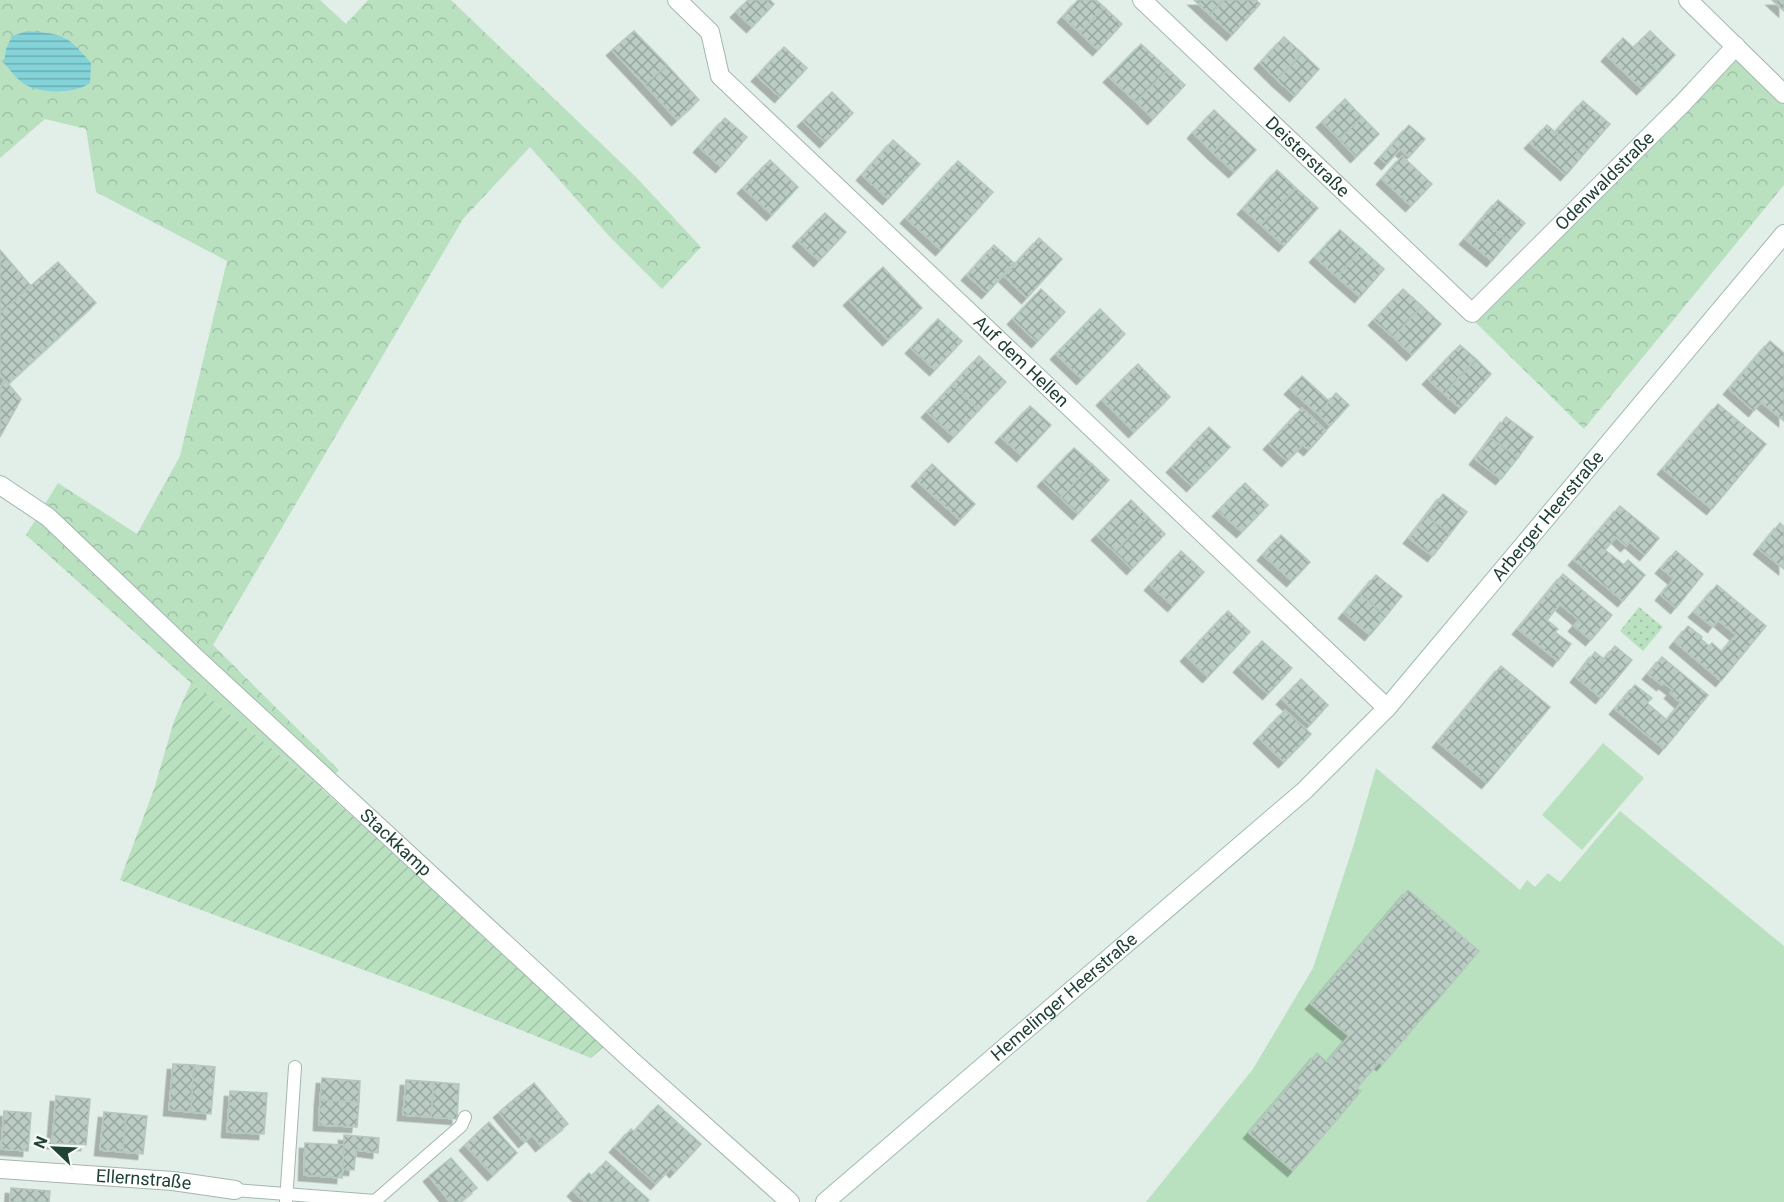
<svg xmlns="http://www.w3.org/2000/svg" width="1784" height="1202" font-family="Roboto,sans-serif">
<style>
.grass{fill:url(#grass-dots)}
.forest{fill:url(#forest-crowns)}
.garden{fill:url(#garden-furrows)}
.pitch{fill:#b9e1c0}
.water{fill:url(#water-rules)}
.building{fill:url(#building-cross-hatch);stroke:#b4c8be;stroke-width:1.5;filter:url(#shadow)}
.lines{fill:none;stroke-linecap:round;stroke-linejoin:round}
.lane-casing{stroke:#a4b7af;stroke-width:14}
.street-casing{stroke:#a4b7af;stroke-width:20}
.secondary-casing{stroke:#9fbbaf;stroke-width:20}
.lane{stroke:#fff;stroke-width:12}
.street{stroke:#fff;stroke-width:18}
.secondary{stroke:#fff;stroke-width:18}
.labels{text-anchor:middle;stroke-width:4.5;stroke-linejoin:round;paint-order:stroke}
.street-label{font-size:18px;fill:#204136;stroke:#f3faf6}
</style>
<defs>
<pattern id="grass-dots" width="8" height="8" patternUnits="userSpaceOnUse" patternTransform="scale(1.5)"><rect width="8" height="8" fill="#b9e1c0"/><path d="M2 2h.1M6 6h.1" fill="none" stroke="#9fc2a6" stroke-width="1.8" stroke-linecap="round"/></pattern>
<pattern id="forest-crowns" width="20" height="18" patternUnits="userSpaceOnUse" patternTransform="scale(1.5)"><rect width="20" height="18" fill="#b9e1c0"/><path d="M2 6a3 3 0 1 1 6 0M12 15a3 3 0 1 1 6 0" fill="none" stroke="#9fc2a6"/></pattern>
<pattern id="garden-furrows" width="10" height="10" patternUnits="userSpaceOnUse" patternTransform="scale(1.5)"><rect width="10" height="10" fill="#b9e1c0"/><path d="M-1 1l2-2M0 10L10 0M9 11l2-2" fill="none" stroke="#9fc2a6"/></pattern>
<pattern id="water-rules" width="6" height="5" patternUnits="userSpaceOnUse" patternTransform="scale(1.5)"><rect width="6" height="5" fill="#84d3d9"/><path d="M0 2.5h6" fill="none" stroke="#6cadb1"/></pattern>
<pattern id="building-cross-hatch" width="8" height="8" patternUnits="userSpaceOnUse" patternTransform="scale(1.5)"><rect width="8" height="8" fill="#baccc3"/><path d="M0 0l8 8M0 8l8-8" fill="none" stroke="#97a79f"/></pattern>
<filter id="shadow"><feDropShadow dx="-5.5" dy="5.5" stdDeviation="0" flood-color="#0004"/></filter>
</defs>
<rect width="100%" height="100%" fill="#e2eee8"/>
<path class="grass" d="M1639 607 1663 627 1643 651 1620 631Z"/>
<g class="forest">
<path d="M0 0H320L346 24 368 0H451L636 177 701 247 662 289 609 236 530 147 463 219 213 645 339 770 322 789 191 683 26 535 58 483 137 534 180 456 227 261 96 192 86 129 45 119 0 158Z"/>
<path d="M1726 43 1784 105V185L1584 429 1467 314Z"/>
</g>
<path class="garden" d="M191 683 322 789 607 1044 591 1058 448 1001 120 880 154 789 174 721Z"/>
<g class="pitch">
<path d="M1603 743 1644 778 1582 850 1542 815Z"/>
<path d="M1376 768 1520 890 1527 880 1535 887 1548 873 1560 882 1620 811 1784 946V1202H1146L1253 1069 1313 968 1353 847Z"/>
</g>
<path class="water" d="M27 31C64 34 67 35 91 63L90 83C75 94 41 94 24 84 17 79 10 70 4 63L6 49 12 36Z"/>
<g class="building">
<path d="M748 0H770L774 4 752 27 736 12Z"/>
<path d="M1078 0H1096L1104 7 1080 33 1063 17Z"/>
<path d="M1194 0H1224L1210 15Z"/>
<path d="M1224 0H1256L1260 4 1232 35 1210 15Z"/>
<path d="M1772 0H1784V11Z"/>
<path d="M1104 7 1122 24 1098 50 1080 33Z"/>
<path d="M634 31 667 65 645 85 612 50Z"/>
<path d="M1650 31 1675 55 1659 72 1633 48Z"/>
<path d="M1284 37 1302 53 1277 80 1260 63Z"/>
<path d="M1623 38 1659 72 1642 89 1607 56Z"/>
<path d="M1141 44 1168 69 1136 102 1109 77Z"/>
<path d="M784 47 807 68 780 97 757 76Z"/>
<path d="M1302 53 1319 69 1295 96 1277 80Z"/>
<path d="M667 65 699 100 677 120 645 85Z"/>
<path d="M1168 69 1185 85 1153 119 1136 102Z"/>
<path d="M832 92 853 113 825 142 803 121Z"/>
<path d="M1345 99 1362 117 1339 139 1322 122Z"/>
<path d="M1583 101 1610 124 1582 156 1555 132Z"/>
<path d="M1214 110 1235 130 1213 153 1193 133Z"/>
<path d="M1362 117 1379 134 1356 157 1339 139Z"/>
<path d="M725 118 747 137 721 167 699 147Z"/>
<path d="M1409 125 1425 139 1409 157 1400 149 1387 164 1380 158Z"/>
<path d="M1547 125 1582 156 1566 175 1530 143Z"/>
<path d="M1235 130 1256 150 1234 172 1213 153Z"/>
<path d="M893 140 920 164 888 199 862 175Z"/>
<path d="M1402 156 1432 184 1411 206 1382 179Z"/>
<path d="M770 160 798 187 772 215 743 188Z"/>
<path d="M958 161 993 192 941 250 906 218Z"/>
<path d="M1277 170 1296 188 1261 225 1243 209Z"/>
<path d="M1296 188 1318 208 1284 246 1261 225Z"/>
<path d="M1498 200 1525 223 1508 242 1482 219Z"/>
<path d="M825 213 846 232 819 261 798 241Z"/>
<path d="M1482 219 1508 242 1492 261 1465 239Z"/>
<path d="M1340 230 1362 249 1337 277 1315 257Z"/>
<path d="M1039 238 1062 259 1027 298 1004 276Z"/>
<path d="M994 245 1014 263 987 293 967 275Z"/>
<path d="M1362 249 1384 269 1360 297 1337 277Z"/>
<path d="M0 250 31 286 0 313Z"/>
<path d="M58 262 96 303 8 384 0 375V313Z"/>
<path d="M883 267 922 308 888 340 849 300Z"/>
<path d="M1041 289 1065 312 1037 342 1013 319Z"/>
<path d="M1403 289 1422 306 1393 337 1374 320Z"/>
<path d="M1422 306 1441 324 1412 355 1393 337Z"/>
<path d="M1100 309 1125 334 1082 379 1056 354Z"/>
<path d="M938 319 962 341 935 370 911 348Z"/>
<path d="M1770 341 1784 353V421L1761 402 1754 411 1729 389Z"/>
<path d="M1460 345 1476 359 1444 394 1428 379Z"/>
<path d="M979 356 1006 382 979 410 953 384Z"/>
<path d="M1476 359 1491 374 1460 408 1444 394Z"/>
<path d="M1138 364 1170 397 1134 432 1102 400Z"/>
<path d="M1302 376 1329 401 1318 414 1290 389Z"/>
<path d="M5 380 21 399 0 437V388Z"/>
<path d="M953 384 979 410 954 437 927 412Z"/>
<path d="M1336 393 1349 405 1330 426 1318 414Z"/>
<path d="M1718 404 1766 444 1712 509 1663 469Z"/>
<path d="M1030 406 1051 425 1022 456 1001 437Z"/>
<path d="M1302 408 1326 431 1309 450 1303 445 1287 461 1269 444Z"/>
<path d="M1506 417 1533 437 1518 458 1491 438Z"/>
<path d="M1209 427 1230 447 1192 486 1172 467Z"/>
<path d="M1491 438 1518 458 1501 479 1475 459Z"/>
<path d="M1074 448 1092 464 1061 498 1043 481Z"/>
<path d="M932 464 975 504 960 520 917 481Z"/>
<path d="M1092 464 1109 480 1078 514 1061 498Z"/>
<path d="M1245 483 1268 505 1242 532 1218 511Z"/>
<path d="M1443 494 1467 512 1450 534 1426 516Z"/>
<path d="M1131 500 1148 517 1115 552 1097 535Z"/>
<path d="M1620 506 1659 538 1645 555 1630 542 1626 546 1616 537 1605 550 1624 565 1628 560 1645 575 1623 601 1574 560Z"/>
<path d="M1426 516 1450 534 1433 556 1409 538Z"/>
<path d="M1148 517 1165 534 1132 569 1115 552Z"/>
<path d="M1780 523 1784 527V569L1759 549Z"/>
<path d="M1281 535 1310 562 1292 581 1263 555Z"/>
<path d="M1181 551 1204 572 1173 606 1150 585Z"/>
<path d="M1676 551 1703 574 1676 608 1661 595 1674 579 1661 568Z"/>
<path d="M1563 574 1612 615 1591 640 1574 626 1579 620 1560 604 1547 620 1558 629 1555 632 1571 644 1558 661 1518 629Z"/>
<path d="M1376 575 1402 596 1386 616 1360 594Z"/>
<path d="M1717 585 1766 626 1721 681 1675 642 1688 626 1702 637 1701 639 1709 646 1712 643 1722 652 1736 635 1718 620 1713 627 1694 612Z"/>
<path d="M1360 594 1386 616 1370 635 1344 613Z"/>
<path d="M1228 611 1250 632 1208 677 1186 656Z"/>
<path d="M1262 641 1292 668 1268 694 1239 667Z"/>
<path d="M1615 646 1632 660 1601 698 1576 677 1595 652 1604 659Z"/>
<path d="M1662 657 1708 695 1664 749 1615 709 1635 685 1652 698 1647 703 1667 720 1681 703 1670 693 1673 690 1664 683 1662 685 1648 674Z"/>
<path d="M1501 666 1550 707 1487 783 1438 742Z"/>
<path d="M1301 679 1328 705 1310 725 1282 699Z"/>
<path d="M1285 710 1311 734 1284 762 1259 738Z"/>
<path d="M1408 890 1479 951 1382 1065 1379 1062 1357 1088 1361 1091 1293 1171 1249 1133 1317 1053 1327 1062 1349 1036 1311 1004Z"/>
<path d="M173 1064 194 1065 191 1112 169 1110Z"/>
<path d="M194 1065 215 1067 211 1114 191 1112Z"/>
<path d="M322 1078 360 1081 359 1102 320 1100Z"/>
<path d="M406 1080 434 1082 431 1117 403 1115Z"/>
<path d="M434 1082 459 1084 457 1119 431 1117Z"/>
<path d="M534 1083 568 1124 541 1146 532 1135 524 1142 499 1112Z"/>
<path d="M230 1091 267 1093 264 1134 227 1132Z"/>
<path d="M56 1096 90 1099 86 1145 52 1143Z"/>
<path d="M320 1100 359 1102 357 1127 319 1125Z"/>
<path d="M658 1105 701 1144 675 1172 671 1168 656 1184 615 1147 631 1129 634 1132Z"/>
<path d="M4 1111 31 1113 28 1151 1 1149Z"/>
<path d="M104 1112 126 1114 123 1152 100 1150Z"/>
<path d="M126 1114 147 1116 143 1154 123 1152Z"/>
<path d="M489 1122 517 1153 493 1175 465 1145Z"/>
<path d="M344 1135 379 1138 378 1153 356 1150 354 1170 343 1169Z"/>
<path d="M305 1143 344 1145 342 1178 304 1175Z"/>
<path d="M451 1158 477 1188 460 1202H450L429 1176Z"/>
<path d="M606 1161 649 1200 647 1202H585L573 1191 589 1173 592 1176Z"/>
<path d="M11 1188 50 1191 49 1202H10Z"/>
</g>
<g class="lines">
<g class="lane-casing">
<g id="lane">
<path d="M235 1190 375 1201 461 1126 465 1117"/>
<path d="M286 1202 295 1067"/>
</g>
</g>
<g class="street-casing">
<g id="street">
<path id="s1" d="M677 0 710 32 720 76 1387 708"/>
<path id="s2" d="M1142 0 1472 313 1682 104 1736 46"/>
<path d="M1688 0 1784 94"/>
<path id="s3" d="M0 485 48 517 195 657 631 1060 790 1202"/>
<path id="s4" d="M0 1169 173 1181 235 1190"/>
</g>
</g>
<g class="secondary-casing">
<g id="secondary">
<path id="s5" d="M825 1202 1304 791 1387 708 1784 234"/>
</g>
</g>
<use href="#lane" class="lane"/>
<use href="#street" class="street"/>
<use href="#secondary" class="secondary"/>
</g>
<g class="labels">
<g class="street-label">
<text dy="6" stroke="none"><textPath href="#s2" startOffset="228">Deisterstraße</textPath></text>
<text dy="6" stroke="none"><textPath href="#s2" startOffset="642">Odenwaldstraße</textPath></text>
<text dy="6" stroke="none"><textPath href="#s1" startOffset="506">Auf dem Hellen</textPath></text>
<text dy="6" stroke="none"><textPath href="#s5" startOffset="999">Arberger Heerstraße</textPath></text>
<text dy="6" stroke="none"><textPath href="#s3" startOffset="534">Stackkamp</textPath></text>
<text dy="6" stroke="none"><textPath href="#s5" startOffset="315">Hemelinger Heerstraße</textPath></text>
<text dy="6" stroke="none"><textPath href="#s4" startOffset="144">Ellernstraße</textPath></text>
</g>
</g>
<g transform="translate(54 1148) rotate(293)" stroke="#f3faf6" stroke-width="4.5" paint-order="stroke">
<path d="M0-4.5L10 22L0 15L-10 22Z" fill="#204136"/>
<text y="-9" font-size="16" font-weight="bold" text-anchor="middle" fill="#204136">N</text>
</g>
</svg>
